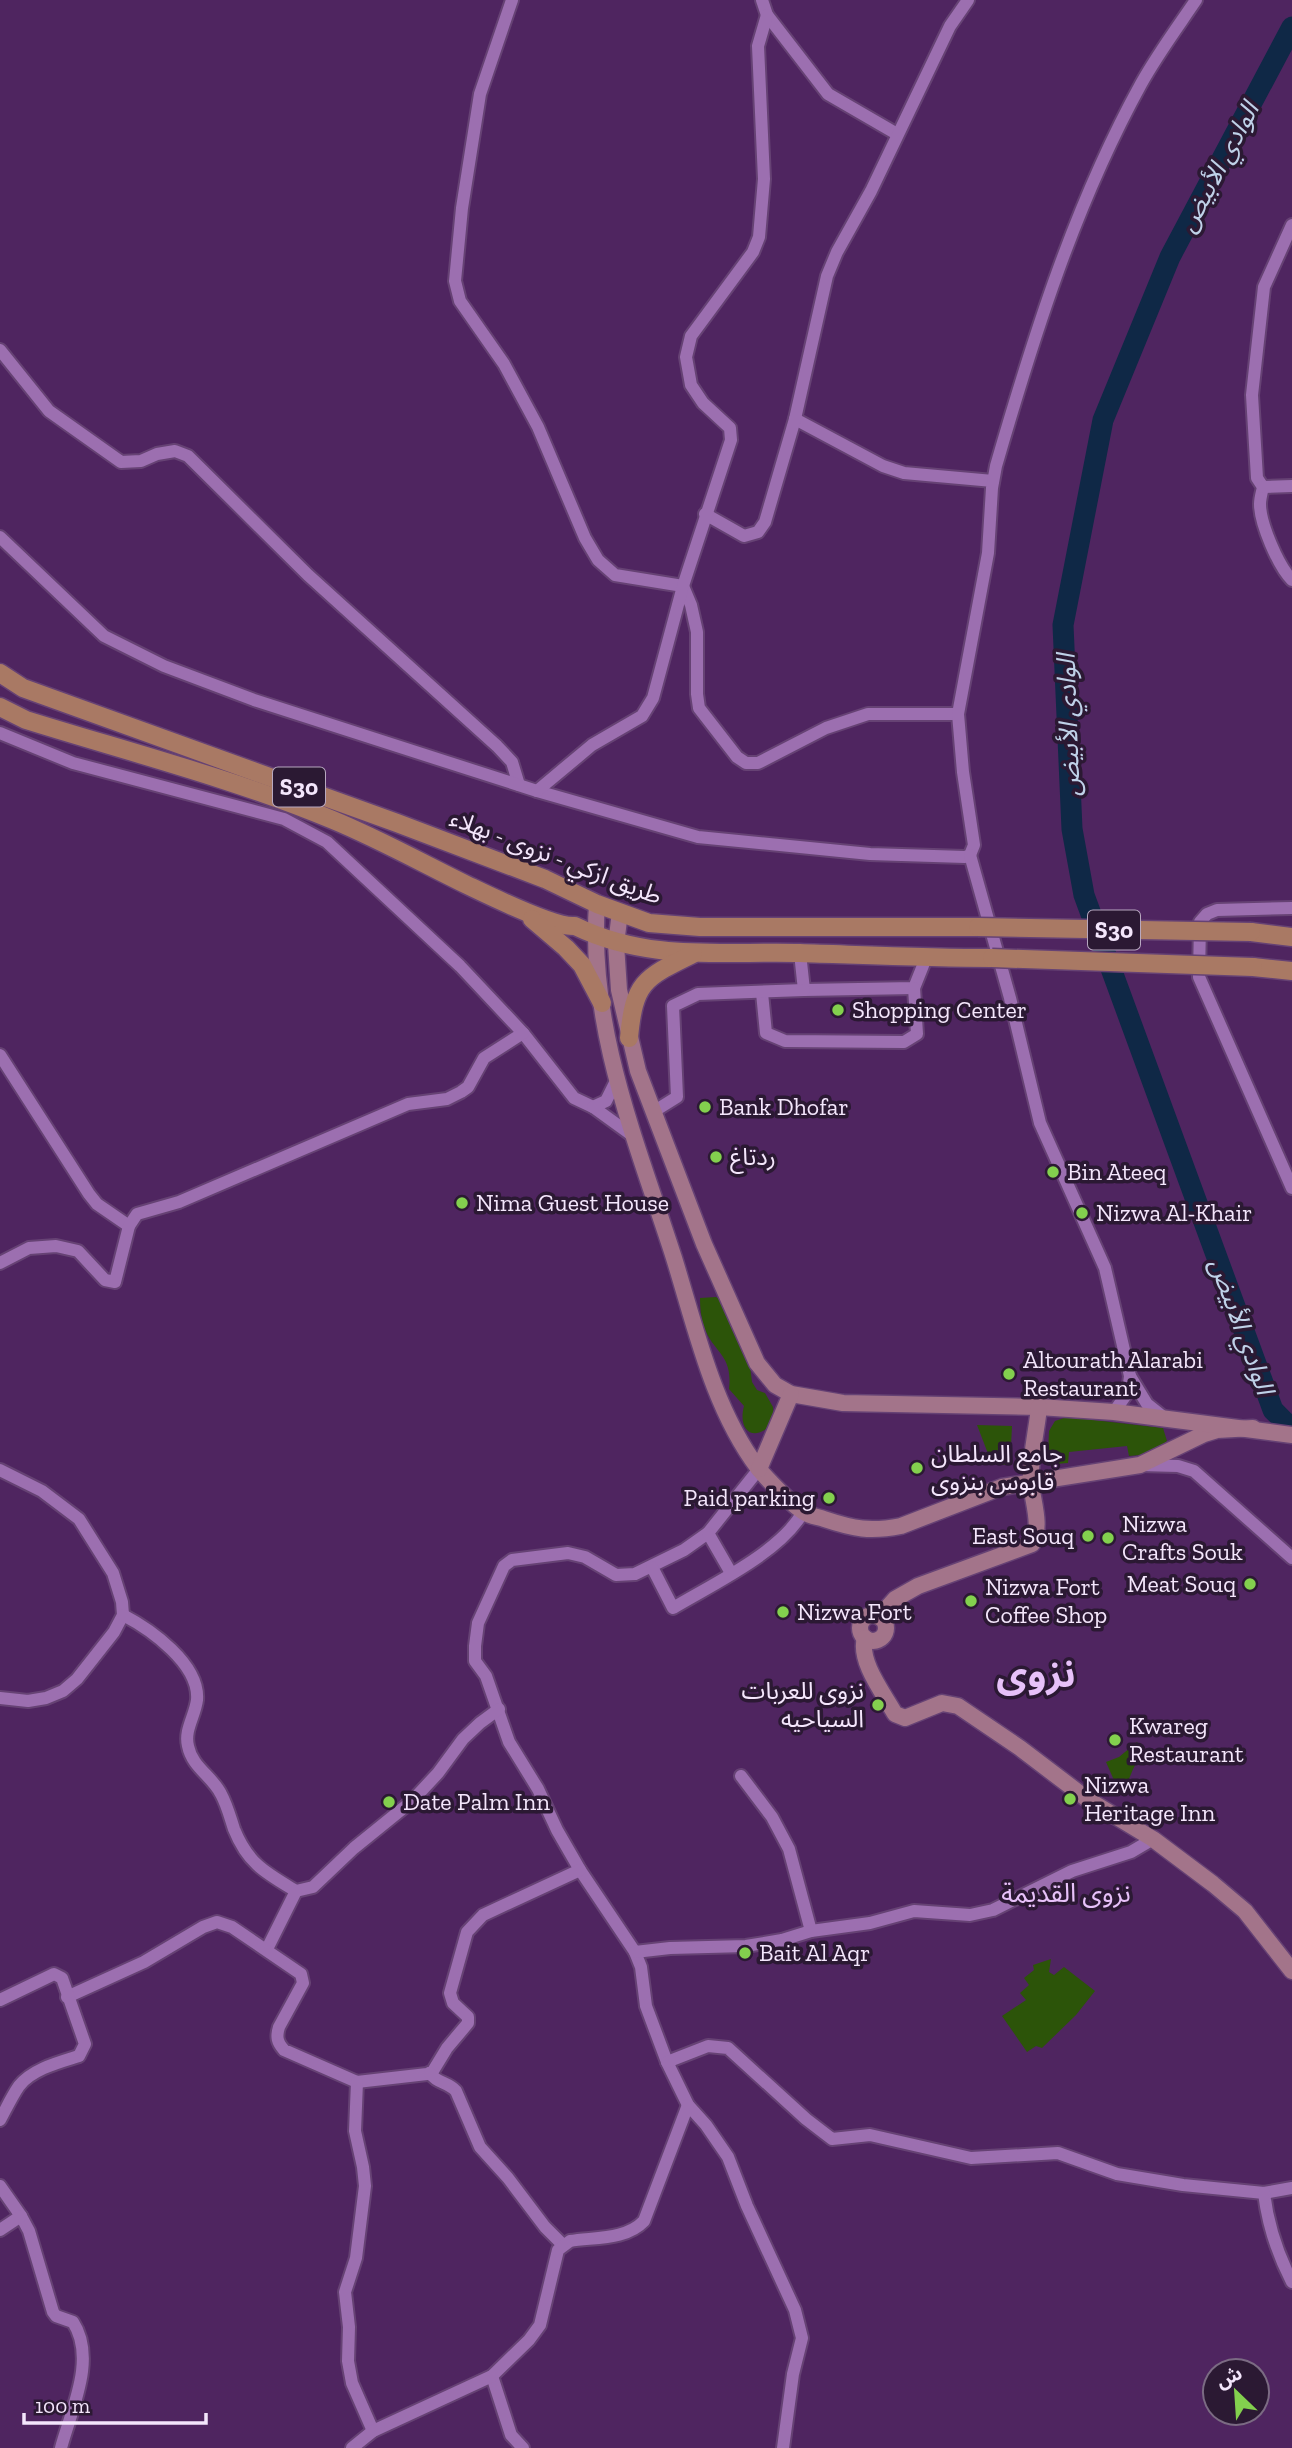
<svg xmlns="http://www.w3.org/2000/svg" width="1292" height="2448" font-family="'Zilla Slab','Noto Sans Arabic',serif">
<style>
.green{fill:#2c5409}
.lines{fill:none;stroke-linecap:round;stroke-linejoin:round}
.river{stroke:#0f2846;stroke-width:21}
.street-casing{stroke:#664274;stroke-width:16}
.secondary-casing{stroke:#664274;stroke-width:19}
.primary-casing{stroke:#664274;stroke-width:21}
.street{stroke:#9c6fb0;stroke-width:12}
.secondary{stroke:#a3748a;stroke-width:16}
.primary{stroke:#a97964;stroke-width:18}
.primary-bridge-casing{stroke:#664274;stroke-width:21;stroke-linecap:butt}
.primary-bridge{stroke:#a97964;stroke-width:18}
.poi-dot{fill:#83d04e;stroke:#2b1933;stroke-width:2.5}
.labels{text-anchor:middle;stroke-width:7;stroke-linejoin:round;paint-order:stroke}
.shield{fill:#2b1933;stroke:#b8a8c0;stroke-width:2}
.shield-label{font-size:23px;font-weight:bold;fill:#f4e6fc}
.street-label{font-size:24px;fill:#f4e6fc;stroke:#2b1933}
.poi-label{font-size:24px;fill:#f4e6fc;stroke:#2b1933;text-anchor:start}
.water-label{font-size:26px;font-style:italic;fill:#bfd1e8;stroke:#2b1933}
.neighbourhood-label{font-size:26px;fill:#e7c1f9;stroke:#2b1933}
.town-label{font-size:38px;font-weight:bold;fill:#e7c1f9;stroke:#2b1933}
</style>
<rect width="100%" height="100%" fill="#4f2560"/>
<g class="green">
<path d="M716 1297 722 1301 731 1327 750 1366 752 1382 757 1390 765 1393 773 1407 774 1421C756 1444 737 1432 744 1406L729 1389C733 1354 714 1354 704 1327 701 1318 700 1308 700 1298Z"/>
<path d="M1067 1417 1163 1428 1167 1441 1152 1454 1129 1456 1127 1446 1069 1452 1068 1463 1055 1464 1048 1456 1049 1431 1055 1421Z"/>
<path d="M977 1425 1012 1426 1010 1465 992 1464Z"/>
<path d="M1137 1742 1142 1749V1756C1130 1768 1131 1782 1120 1794L1106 1762 1119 1757Z"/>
<path d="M1051 1959 1049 1972 1054 1975 1064 1967 1095 1991 1076 2015 1042 2048 1036 2046 1027 2052 1002 2016 1026 2000 1020 1993 1029 1985 1024 1978 1034 1970 1033 1965Z"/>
</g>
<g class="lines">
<path class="river" d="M1292 27 1170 257 1103 420 1063 625 1072 829 1084 895 1273 1410 1292 1429"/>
<g class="street-casing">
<g id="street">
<path d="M512 0 480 94 462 208 455 281 460 301 504 364 538 427 585 538 598 560 615 575 683 586 691 605 697 632V694L699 708 737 757 746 763H758L826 728 868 714H958"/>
<path d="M762 0 767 15 828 94 897 134"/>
<path d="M1292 225 1264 287 1252 395 1257 478 1263 487C1262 492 1260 498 1260 504 1260 523 1278 566 1292 580"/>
<path d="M0 350 49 411 121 462 141 461 157 454 175 451 188 456 308 575 497 746 512 762 519 785"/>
<path d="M795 419 883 466 904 473 993 481"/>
<path d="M1263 487 1292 486"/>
<path d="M705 514 744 536 758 532 765 522 795 419 827 276 837 252 871 191 950 26 968 0"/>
<path d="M0 537 104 636 164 666 254 700 537 791 698 837 870 854 965 857 970 855 974 845 963 772 958 714 988 553 992 488 996 466C1034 335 1075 204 1141 84 1157 55 1177 28 1196 0"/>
<path d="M0 733 73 763 284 819 327 842 460 966 523 1033 574 1098 593 1107 633 1136"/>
<path d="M537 791 592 745 642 716 653 698 683 586 731 440 730 428 703 403 691 385 686 357 691 336 753 252 759 237 764 179 758 46 767 15"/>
<path d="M970 855 1010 998 1040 1123 1105 1268 1130 1376 1147 1404 1162 1416"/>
<path d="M1292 908 1217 910 1207 914 1200 922 1199 977 1292 1188"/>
<path d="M800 953 804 990 914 988 926 958"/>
<path d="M762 993 766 1033 785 1041 904 1042 917 1034 914 988"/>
<path d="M0 1055 89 1194 97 1204 129 1226"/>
<path d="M593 1107 606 1101 616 1081"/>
<path d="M653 1112 677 1097 673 1006 698 994 804 990"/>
<path d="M0 1263 29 1248 56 1246 78 1251 105 1280 115 1282 129 1226 137 1214 179 1202 408 1104 447 1099 461 1092 468 1087 484 1058 523 1033"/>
<path d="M1114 1412 1128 1392 1130 1376"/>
<path d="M1140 1465 1178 1466 1194 1471 1292 1558"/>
<path d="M759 1469 708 1533 684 1550 635 1574 616 1575 585 1557 568 1553 512 1560 504 1566 478 1623 475 1646V1661L486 1676 509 1742 538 1789 557 1830 580 1870 635 1952 641 1967 646 2006 667 2062 688 2105 706 2125 728 2157 747 2206 795 2310 802 2338 793 2374 783 2448"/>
<path d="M0 1470 42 1491 79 1519 113 1573 122 1602 123 1615 114 1632 77 1679 63 1691 46 1698 28 1701 0 1698"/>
<path d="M708 1533 731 1573"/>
<path d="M652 1567 673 1608C713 1584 781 1552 803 1512"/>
<path d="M123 1615C150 1629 200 1664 197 1700 195 1716 184 1730 188 1746 192 1767 212 1776 221 1794 227 1805 230 1817 234 1829 248 1864 266 1873 296 1891L313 1887 354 1848 412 1801 438 1773 463 1739 480 1723 499 1709"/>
<path d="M741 1776 772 1817 789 1849 811 1931"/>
<path d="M267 1949 296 1891"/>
<path d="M635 1952 670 1948 746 1946 782 1940 811 1931 870 1923 914 1911 970 1915 993 1910 1072 1871 1131 1852 1153 1839"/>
<path d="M67 1997 144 1962 203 1927 217 1922 232 1927 301 1974 303 1983 279 2027C276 2037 277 2042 284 2050L357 2082 427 2074 433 2071 447 2048 468 2023V2017L453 2003 450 1993 467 1932 483 1915 580 1870"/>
<path d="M0 2000 54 1974 62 1978 85 2044 79 2056C60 2062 32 2069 19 2086 12 2096 6 2109 0 2120"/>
<path d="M667 2062 708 2046 728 2048 806 2119 832 2139 870 2135 971 2158 1058 2153 1117 2174 1183 2185 1264 2193 1292 2188"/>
<path d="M430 2073C436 2083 448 2082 456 2091L480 2147 508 2178 545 2227 563 2245"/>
<path d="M357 2082 355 2131 363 2167 365 2186 356 2258 345 2292 349 2327 348 2361 352 2383 373 2431"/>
<path d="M0 2186 21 2216 29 2231 53 2312 56 2316 73 2322C97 2359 71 2410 61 2448"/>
<path d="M1264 2193C1268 2226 1277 2253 1292 2282"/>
<path d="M0 2230 21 2216"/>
<path d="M492 2376 511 2435 523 2448"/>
<path d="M352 2448 373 2431 492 2376 529 2340 540 2325 558 2250 570 2241C595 2237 626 2240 644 2221L688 2105"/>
</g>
</g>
<g class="secondary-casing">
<g id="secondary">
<path d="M597 904C588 1027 637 1143 674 1258 696 1329 713 1408 758 1468 766 1478 794 1507 804 1512 810 1516 818 1517 824 1519 854 1529 870 1532 901 1526L1002 1487 1140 1465 1204 1434 1217 1430 1253 1428"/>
<path d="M620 912 616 944 619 990 638 1071 704 1244 757 1363 775 1385 791 1394 843 1403 1039 1407 1114 1412 1292 1435"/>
<path d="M759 1469 791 1394"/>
<circle cx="873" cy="1628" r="13"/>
<path d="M879 1617 895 1599 918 1586 1032 1544C1042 1526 1033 1503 1031 1484 1029 1461 1037 1430 1039 1407"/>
<path d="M865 1638C858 1661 884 1694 895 1714L905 1718 942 1703 958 1706 1020 1748 1087 1799 1153 1839 1213 1884 1245 1911 1292 1971"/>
</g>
</g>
<g class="primary-casing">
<g id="primary">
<path d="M0 673 23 688 397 823 545 879 597 904 649 923 700 927H978"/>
<path d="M0 707 26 720C129 752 234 779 333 820 379 839 422 863 467 885 488 895 555 928 575 926 649 962 721 951 800 953 864 955 928 958 992 958"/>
<path d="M532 919 566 948 582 965 602 1003"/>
<path d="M1251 932 1292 937"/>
<path d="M1253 967 1292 971"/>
<path d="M629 1038C634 982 644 978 693 954"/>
</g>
</g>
<use href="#street" class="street"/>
<use href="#secondary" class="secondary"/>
<use href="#primary" class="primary"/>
<g class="primary-bridge-casing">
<g id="primary-bridge">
<path d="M978 927 1251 932"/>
<path d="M992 958 1253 967"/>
</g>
</g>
<use href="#primary-bridge" class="primary-bridge"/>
</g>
<g class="poi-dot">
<circle cx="838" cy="1010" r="7"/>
<circle cx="705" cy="1107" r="7"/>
<circle cx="716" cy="1157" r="7"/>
<circle cx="1053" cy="1172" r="7"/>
<circle cx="462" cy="1203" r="7"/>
<circle cx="1082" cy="1213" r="7"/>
<circle cx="1009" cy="1374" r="7"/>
<circle cx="917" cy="1468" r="7"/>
<circle cx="829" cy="1498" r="7"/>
<circle cx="1088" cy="1536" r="7"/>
<circle cx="1108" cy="1538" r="7"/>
<circle cx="1250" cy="1584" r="7"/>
<circle cx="971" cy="1601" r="7"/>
<circle cx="783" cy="1612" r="7"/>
<circle cx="878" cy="1705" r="7"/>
<circle cx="1115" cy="1740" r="7"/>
<circle cx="1070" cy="1799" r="7"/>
<circle cx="389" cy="1802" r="7"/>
<circle cx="745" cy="1953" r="7"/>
</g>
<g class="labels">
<g class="shield">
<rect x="273" y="767.5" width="52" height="39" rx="5"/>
<rect x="1088" y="910.5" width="52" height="39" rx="5"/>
</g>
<g class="shield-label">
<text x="299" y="795">S30</text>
<text x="1114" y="938">S30</text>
</g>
<g class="street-label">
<text transform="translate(556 857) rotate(21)" y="8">طريق ازكي - نزوى - بهلاء</text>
</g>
<g class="poi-label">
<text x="852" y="1018">Shopping Center</text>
<text x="719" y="1115">Bank Dhofar</text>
<text x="730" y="1165">ردتاغ</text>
<text x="1067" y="1180">Bin Ateeq</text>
<text x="476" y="1211">Nima Guest House</text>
<text x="1096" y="1221">Nizwa Al-Khair</text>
<text x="1023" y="1368">Altourath Alarabi<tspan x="1023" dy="28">Restaurant</tspan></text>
<text x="931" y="1462">جامع السلطان<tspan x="931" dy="28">قابوس بنزوى</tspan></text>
<text x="815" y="1506" text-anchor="end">Paid parking</text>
<text x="1122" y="1532">Nizwa<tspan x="1122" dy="28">Crafts Souk</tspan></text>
<text x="1074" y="1544" text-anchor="end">East Souq</text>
<text x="1236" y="1592" text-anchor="end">Meat Souq</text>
<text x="985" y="1595">Nizwa Fort<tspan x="985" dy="28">Coffee Shop</tspan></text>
<text x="797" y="1620">Nizwa Fort</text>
<text x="864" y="1699" text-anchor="end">نزوى للعربات<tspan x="864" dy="28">السياحيه</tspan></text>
<text x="1129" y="1734">Kwareg<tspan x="1129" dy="28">Restaurant</tspan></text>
<text x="1084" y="1793">Nizwa<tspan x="1084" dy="28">Heritage Inn</tspan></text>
<text x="403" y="1810">Date Palm Inn</text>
<text x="759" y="1961">Bait Al Aqr</text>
</g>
<g class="water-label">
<text transform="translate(1218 167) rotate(-62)" y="9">الوادي الأبيض</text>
<text transform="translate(1068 725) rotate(-92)" y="9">الوادي الأبيض</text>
<text transform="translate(1242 1326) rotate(70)" y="9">الوادي الأبيض</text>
</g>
<g class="neighbourhood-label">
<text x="1066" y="1902">نزوى القديمة</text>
</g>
<g class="town-label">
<text x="1036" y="1687">نزوى</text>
</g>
</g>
<g transform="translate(1236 2392) rotate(335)"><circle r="33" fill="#2b1933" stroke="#7b6b83" stroke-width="2"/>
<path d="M0-5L12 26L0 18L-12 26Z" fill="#83d04e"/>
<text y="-10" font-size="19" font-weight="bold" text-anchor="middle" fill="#f4e6fc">ش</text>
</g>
<path d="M24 2413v10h182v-10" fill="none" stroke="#f4e6fc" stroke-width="3.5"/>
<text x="35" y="2413" font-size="21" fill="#f4e6fc" stroke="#2b1933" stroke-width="5" paint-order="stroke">100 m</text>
</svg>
